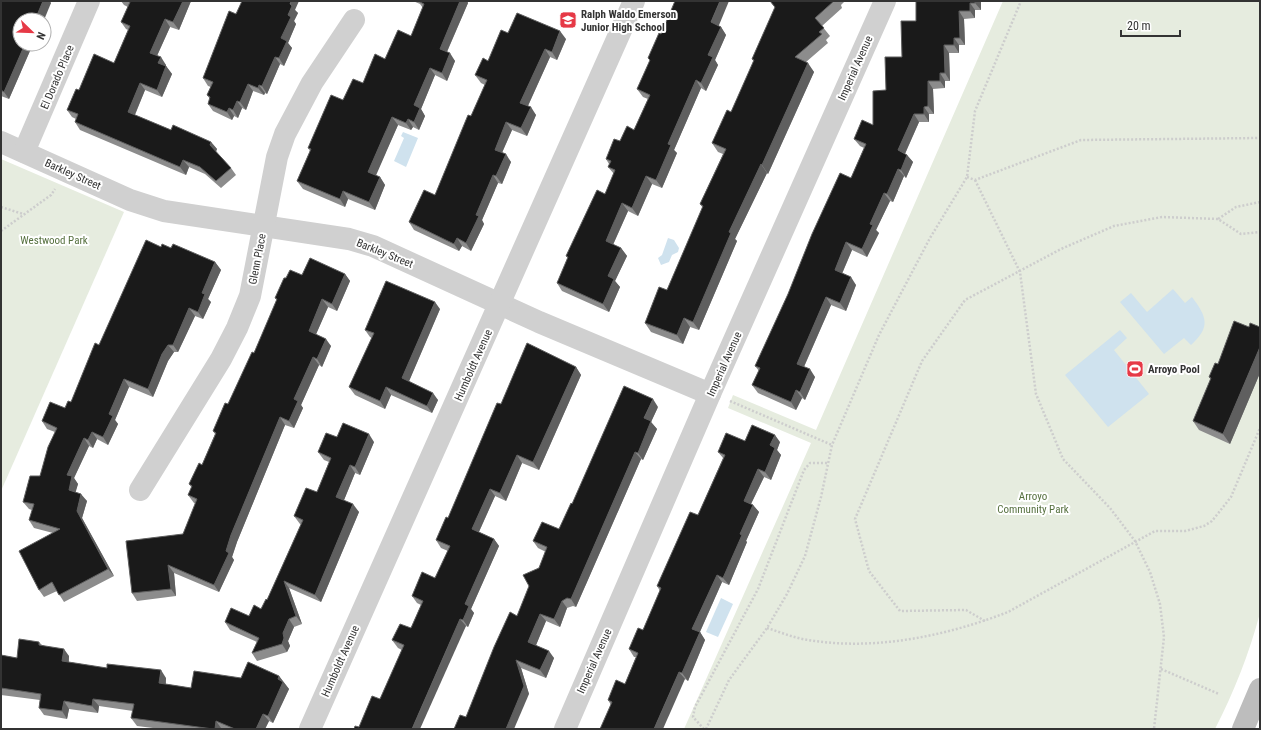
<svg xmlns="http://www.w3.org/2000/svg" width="1261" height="730" font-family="'Roboto Condensed',sans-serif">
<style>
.green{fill:#e6ecdf}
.water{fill:#cfe2ee}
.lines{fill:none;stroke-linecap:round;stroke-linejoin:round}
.path{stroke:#cdcdcd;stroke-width:2.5;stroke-dasharray:2 2;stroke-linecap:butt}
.street{stroke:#d0d0d0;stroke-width:22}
.secondary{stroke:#bdbdbd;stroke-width:22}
.wall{fill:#8c8c8c}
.shaded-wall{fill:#5f5f5f}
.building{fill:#1a1a1a;stroke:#5f5f5f}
.labels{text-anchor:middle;stroke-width:4;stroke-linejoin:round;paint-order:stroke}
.poi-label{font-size:11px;font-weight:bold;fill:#333;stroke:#fff;text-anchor:start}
.street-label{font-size:11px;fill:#333;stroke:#fff}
.park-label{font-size:11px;fill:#56703f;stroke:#fff}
</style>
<rect width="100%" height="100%" fill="#fff"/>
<g class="green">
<path d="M1003 1H1260V613C1249 654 1234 692 1215 729H684L811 443 728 408 733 395 816 430Z"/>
<path d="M1 159 124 212 1 491Z"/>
</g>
<g class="water">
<path d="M403 132 418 138 406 167 394 161 404 138 401 136Z"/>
<path d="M668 238 674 240 679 248 678 252 672 255 669 262 661 265 658 258 662 255Z"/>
<path d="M1173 289 1185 303 1192 297C1207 317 1211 327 1191 345L1184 338 1164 354 1120 302 1131 293 1147 312Z"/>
<path d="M1120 330 1127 338 1114 350 1149 394 1108 427 1065 375Z"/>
<path d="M721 598 733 604 718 637 706 632Z"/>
</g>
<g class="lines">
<g class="path">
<path d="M967 177 975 180 1081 140 1260 138"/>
<path d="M975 180 1020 272 1036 394 1063 459 1110 508 1135 541 1150 572 1160 604 1164 637 1154 729"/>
<path d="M1260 202 1236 207 1218 219 1241 234 1260 232"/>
<path d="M1 207 23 214"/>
<path d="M1 231 51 195 55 189"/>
<path d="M730 401 832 445"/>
<path d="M985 621 966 610 900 611 869 571 855 519 922 361 965 300 1061 249 1114 226 1162 217 1218 219"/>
<path d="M767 628C780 632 794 638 808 640 875 651 946 636 1008 612L1155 531H1185L1204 526 1212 521 1231 497 1260 428"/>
<path d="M1161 669 1219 694"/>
<path d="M704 729 693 717 695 707 758 589 804 470 810 463H828"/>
<path d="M706 729 729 680 767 628 787 594 805 556 821 497 832 445 879 335 930 238 967 177 975 111 1021 1"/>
</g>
<g class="street">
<path d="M1 142 130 200 164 211 349 239 373 246 539 322 710 394"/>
<path d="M24 152 89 1"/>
<path d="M140 490 221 359 237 328 250 296 277 157 285 134 312 83 354 20"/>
<path d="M310 729 634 1"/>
<path d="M565 729 710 394 885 1"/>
</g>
<path class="secondary" d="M1243 729 1260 689"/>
</g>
<g class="wall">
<path d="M1 1 51 3 20 44H33L9 99 1 96Z"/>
<path d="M121 1H191L179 30 170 27 157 56 166 65V66L172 74 162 97 145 90 135 115 171 130 211 142 217 149 216 152 231 168 236 175 221 188 205 174 189 167 186 175 80 130 75 122 76 119 72 117 67 110 79 90 114 63 128 30 126 29 121 22 128 7 124 5Z"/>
<path d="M413 1H467L468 3 447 52 455 61 447 81 435 75 421 109 425 116 419 130 413 127 411 130 398 125 375 176 380 177 385 185 375 210 348 199 345 207 303 189 297 181 310 151 308 148 343 100 363 83 411 36 423 8 420 4Z"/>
<path d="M770 1H845L841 5 842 8 822 26 830 36 826 40 828 43 806 62 814 72 768 174 767 173 735 239 737 241 699 330 690 327 683 344 651 332 645 323 667 290 703 208 700 204 723 154 718 152 712 143 731 112 754 62 752 59 775 8Z"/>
<path d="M916 1H981V10H975V18L964 19 965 45H959V53H949L950 81H945V88L933 89 934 114H929V122H919L905 154 907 155 913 162 906 178 904 176 893 202 890 201 876 230 879 233 867 257 852 250 842 274 856 285 846 311 831 305 804 367 815 377 805 400 802 398 796 410 758 393 752 385 759 371 755 366 851 178 864 148 860 146 854 139 873 125 886 90 902 57 916 21Z"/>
<path d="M295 10 298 13 294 21 296 24 288 43 292 48 284 66 280 64 267 94 265 93 264 95 253 91 246 110 242 108 238 118 234 116 232 120 213 111 208 104 210 99 207 95 211 87 208 86 203 78 236 14Z"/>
<path d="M719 26 721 27 726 35 715 60 718 65 706 91 701 88 674 150 677 153 662 188 652 184 638 216 628 211 613 245 621 248 627 256 615 281 620 287 609 312 562 291 557 283 568 258 566 256 605 194 614 174 608 167 609 164 606 159 620 141 634 130 648 99 643 97 637 89 650 61 648 58 661 34Z"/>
<path d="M508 33 566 39 557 60 550 57 528 106 536 115 527 136 512 130 502 153 511 162 502 184 498 183 482 220 484 224 471 251 462 246 459 251 414 230 409 222 435 195 485 85 481 83 475 75 488 61Z"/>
<path d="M161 247 171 248 215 262 221 270 208 299 211 302 203 319 195 316 178 352H174L168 361 153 397 129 387 115 420 118 424 108 445 97 439 93 448 89 446 74 478 78 484 75 492 87 501 82 518 114 576 64 602 57 591 44 597 39 590 53 533 34 528 29 520 32 510 29 509 23 502 40 476 55 432 47 429 42 421 65 408 71 402 99 345Z"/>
<path d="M345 274 350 281 337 311 328 307 316 334 331 346 322 367 319 365 301 405 303 408 294 428 285 425 237 542 232 557 234 560 219 592 174 573 176 596 137 601 132 593 183 534 196 504 194 503 188 495 192 488 189 484 202 465 215 434 213 431 228 404 254 353 277 300 275 298 286 278 302 275Z"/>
<path d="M440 309 409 381 438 400 432 413 391 395 385 409 355 395 349 387 372 338 370 337 365 330Z"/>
<path d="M1249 327H1260V373L1230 444 1199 430 1193 421 1211 380 1209 377 1218 364Z"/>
<path d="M576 367 581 375 539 470 522 463 506 501 495 496 479 532 494 539 499 546 471 609 474 613 468 627 466 626 359 727 380 699 402 650 398 648 392 640 411 628 421 605 417 603 412 596 435 578 448 551 441 548 436 540 448 518 501 404Z"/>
<path d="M658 407 651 422 657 429 643 460 641 459 576 607 573 606 567 608 560 627 546 621 536 645 554 658 546 678 521 668 529 694 466 717 517 616 546 552 538 548 533 541 559 529 572 504Z"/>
<path d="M337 437 374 442 360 475 355 473 344 500 359 512 321 602 289 588 302 624 294 627 288 641 290 646 287 652 257 661 252 653 257 642 230 630 225 622 249 616 261 609 267 600 301 524H300L294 516 317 492 329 462 324 460 318 452Z"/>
<path d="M745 441 780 442 777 450 781 455 771 480 764 477 751 504 753 505 759 512 746 541 747 542 729 585 722 582 700 632 705 640 688 681 685 679 611 705 608 700 625 684 636 657H634L629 649 643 630 660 591 657 586 698 515 723 458 718 452Z"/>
<path d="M39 642 42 645 69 656V662L166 678V684L191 688 241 678 279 676 289 689 273 723 269 721 265 729H223L221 728V729H161L137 726 131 718 133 711 99 706 98 713 69 709 67 719 44 715 39 708 40 700 1 695V655L17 658Z"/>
</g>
<g class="shaded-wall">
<path d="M43 1H50L51 3 44 20H35Z"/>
<path d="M183 1H191L179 30 173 22Z"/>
<path d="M291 1H299L295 10 298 13 294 21 296 24 288 43 292 48 284 66 279 58 281 38 288 15Z"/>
<path d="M460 1H467L468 3 445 56 440 49Z"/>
<path d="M720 1H729L717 30 711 22Z"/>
<path d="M975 1H981V10L975 3Z"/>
<path d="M970 3 975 10V18L970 11Z"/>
<path d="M959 11 964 19 965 45 960 38Z"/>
<path d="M165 19 170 27 155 60 150 53Z"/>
<path d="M721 27 726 35 715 60 718 65 706 91 701 83 708 55Z"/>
<path d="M560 31 566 39 557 60 552 52Z"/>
<path d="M954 38 959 45V53L954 45Z"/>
<path d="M25 44H33L9 99 4 92Z"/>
<path d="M944 45 949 53 950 81 945 73Z"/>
<path d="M545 49 550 57 526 110 520 103Z"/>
<path d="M450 53 455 61 447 81 442 73Z"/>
<path d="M161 57 166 65 164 71 158 63Z"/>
<path d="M275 57 280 64 267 94 262 86Z"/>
<path d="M808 63 814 72 768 174 762 165Z"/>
<path d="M166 66 172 74 162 97 157 90Z"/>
<path d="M430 68 435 75 421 109 425 116 419 130 414 122V105Z"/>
<path d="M940 73 945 81V88L940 81Z"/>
<path d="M696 80 701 88 674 150 677 153 662 188 656 180 668 144Z"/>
<path d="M928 81 933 89 934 114 928 106Z"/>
<path d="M140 83 145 90 133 119 128 112Z"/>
<path d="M248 84 253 91 246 110 240 102Z"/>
<path d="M259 85 265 93 264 95 258 88Z"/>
<path d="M237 101 242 108 238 118 233 110Z"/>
<path d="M531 107 536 115 527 136 521 128Z"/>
<path d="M924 107 929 114V122L924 114Z"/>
<path d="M229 108 234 116 232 120 227 112Z"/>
<path d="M914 114 919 122 903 158 898 150Z"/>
<path d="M392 117 398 125 374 180 368 172Z"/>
<path d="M408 119 413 127 411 130 406 123Z"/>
<path d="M506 122 512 130 500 157 495 150Z"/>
<path d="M211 142 217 149 215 153 210 145Z"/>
<path d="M506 154 511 162 502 184 496 176Z"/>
<path d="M907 155 913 162 906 178 901 170Z"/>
<path d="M183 160 189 167 186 175 180 167Z"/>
<path d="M761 164 767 173 735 239 737 241 699 330 693 322 729 232Z"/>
<path d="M898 169 904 176 893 202 887 194Z"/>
<path d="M493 175 498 183 482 220 484 224 471 251 466 243 476 215Z"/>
<path d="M646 176 652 184 638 216 632 208Z"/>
<path d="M380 177 385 185 375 210 369 202Z"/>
<path d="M343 191 348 199 345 207 340 199Z"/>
<path d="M884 193 890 201 876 230 879 233 867 257 862 249 870 224Z"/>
<path d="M622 203 628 211 611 249 606 241Z"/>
<path d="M457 238 462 246 459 251 454 244Z"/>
<path d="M846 242 852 250 840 278 835 270Z"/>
<path d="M621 248 627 256 615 281 620 287 609 312 603 304 608 276Z"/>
<path d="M215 262 221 270 208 299 211 302 203 319 198 312 202 293Z"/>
<path d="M345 274 350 281 337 311 332 304Z"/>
<path d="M851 277 856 285 846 311 840 303Z"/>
<path d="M826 297 831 305 802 371 797 364Z"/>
<path d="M322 299 328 307 314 339 309 331Z"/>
<path d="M435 302 440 309 407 386 402 378Z"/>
<path d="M189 308 195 316 178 352 173 345Z"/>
<path d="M684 318 690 327 683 344 677 335Z"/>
<path d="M326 339 331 346 322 367 317 359Z"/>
<path d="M168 345 174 352 168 361 153 397 148 389 162 354Z"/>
<path d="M1260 347V373L1230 444 1223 434Z"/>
<path d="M313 357 319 365 301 405 303 408 294 428 289 421 294 399Z"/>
<path d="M576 367 581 375 539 470 533 462Z"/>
<path d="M810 369 815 377 805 400 800 392Z"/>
<path d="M124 379 129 387 115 420 118 424 108 445 103 437 109 414Z"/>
<path d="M386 387 391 395 385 409 380 401Z"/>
<path d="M796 390 802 398 796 410 791 402Z"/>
<path d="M433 393 438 400 432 413 427 406Z"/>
<path d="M653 399 658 407 651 422 657 429 643 460 638 453 644 418Z"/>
<path d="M280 417 285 425 237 542 232 557 234 560 219 592 214 585 231 535Z"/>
<path d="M92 432 97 439 93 448 88 440Z"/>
<path d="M369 434 374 442 360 475 355 467Z"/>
<path d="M775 435 780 442 777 450 781 455 771 480 765 472 770 445Z"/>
<path d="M84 438 89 446 74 478 78 484 74 498 69 490 67 475Z"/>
<path d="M635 452 641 459 576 607 571 599Z"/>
<path d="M517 455 522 463 506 501 500 493Z"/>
<path d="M350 465 355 473 342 505 336 497Z"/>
<path d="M758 469 764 477 749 508 744 501Z"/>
<path d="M490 489 495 496 477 536 472 529Z"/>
<path d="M81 494 87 501 82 518 114 576 108 569 77 511Z"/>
<path d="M353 504 359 512 321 602 315 595Z"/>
<path d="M753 505 759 512 746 541 747 542 729 585 723 578 740 534Z"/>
<path d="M494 539 499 546 471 609 474 613 468 627 463 620 465 604Z"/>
<path d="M168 565 174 573 176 596 171 589Z"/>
<path d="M717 575 722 582 698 636 692 629Z"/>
<path d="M284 581 289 588 302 624 296 616Z"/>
<path d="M562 601 567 608 560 627 554 619Z"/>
<path d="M540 614 546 621 534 650 528 642Z"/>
<path d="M289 619 294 627 288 641 290 646 287 652 282 644 283 633Z"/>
<path d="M460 619 466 626 420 729H412Z"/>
<path d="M700 632 705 640 688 681 682 673Z"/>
<path d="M64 649 69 656 68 669 62 661Z"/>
<path d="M549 651 554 658 546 678 540 670Z"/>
<path d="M516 660 521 668 529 694 514 729H506Z"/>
<path d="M161 670 166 678 165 691 159 683Z"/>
<path d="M679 672 685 679 663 729H654Z"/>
<path d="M279 676 289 689 273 723 268 716Z"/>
<path d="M93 699 99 706 98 713 92 706Z"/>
<path d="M64 701 69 709 67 719 62 711Z"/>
<path d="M263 714 269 721 265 729H256Z"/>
<path d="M216 721 221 728V729H215Z"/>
</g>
<g class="building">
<path d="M1 1H43L35 20H20V44H25L4 92 1 90Z"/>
<path d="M127 1H183L173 22 165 19 150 53 161 57 158 63 166 66 157 90 140 83 128 112 171 130 173 125 211 142 210 145 231 168 216 181 200 167 183 160 180 167 75 122 78 114 67 110 76 89 79 90 94 54 114 63 130 26 121 22 130 2Z"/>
<path d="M242 1H291L290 4 292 6 288 15 291 17 281 38 287 41 279 58 275 57 262 86 259 85 258 88 248 84 240 102 237 101 233 110 229 108 227 112 208 104 210 97 207 95 213 82 203 78 229 11 236 14Z"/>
<path d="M418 1H460L440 49 450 53 442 73 430 68 414 105 420 108 414 122 408 119 406 123 392 117 368 172 380 177 369 202 343 191 340 199 297 181 311 149 308 148 331 95 343 100 353 79 363 83 375 54 385 59 398 30 411 36 424 4Z"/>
<path d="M675 1H720L711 22 721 27 708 55 713 57 701 83 696 80 668 144 671 145 656 180 646 176 632 208 622 203 606 241 621 248 608 276 614 279 603 304 557 283 568 257 566 256 597 190 605 194 615 170 608 167 611 161 606 159 614 139 620 141 627 126 634 130 650 95 637 89 650 60 648 58 659 33 661 34Z"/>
<path d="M770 1H834L815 18 824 28 819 32 822 34 795 57 808 63 762 165 761 164 729 232 731 233 693 322 684 318 677 335 645 323 659 287 667 290 703 206 700 204 726 149 712 143 727 110 731 112 754 60 752 59 775 7Z"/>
<path d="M916 1H975V3H970V11H959L960 38H954V45H944L945 73H940V81H928V106L924 107V114H914L898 150 907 155 901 170 898 169 887 194 884 193 870 224 873 225 862 249 846 242 835 270 851 277 840 303 826 297 797 364 810 369 800 392 796 390 791 402 752 385 760 368 755 366 788 294 812 234 840 173 851 178 866 144 854 139 862 120 873 125V91L886 90 885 57H902L901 21H916Z"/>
<path d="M517 13 560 31 552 52 545 49 520 103 531 107 521 128 506 122 495 150 506 154 496 176 493 175 476 215 479 216 466 243 457 238 454 244 409 222 424 190 435 195 468 115 471 116 487 80 475 75 483 58 488 61 501 30 508 33Z"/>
<path d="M146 240 161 247 162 244 171 248 173 244 215 262 202 293 205 294 198 312 189 308 173 345H168L162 354 148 389 124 379 109 414 113 416 103 437 92 432 88 440 84 438 67 475 72 476 69 490 81 494 77 511 108 569 59 595 52 582 39 590 19 551 60 529 29 520 34 504 23 502 30 476H40L48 447 57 428 42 421 50 402 65 408 68 401 71 402 95 343 99 345Z"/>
<path d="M310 258 345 274 332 304 322 299 309 331 326 339 317 359 313 357 294 399 298 401 289 421 280 417 231 535 226 551 229 553 214 585 168 565 171 589 132 593 126 541 183 534 197 499 188 495 192 486 189 484 199 463 202 465 216 433 213 431 225 403 228 404 252 352 254 353 277 299 275 298 284 278H286L290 270 302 275Z"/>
<path d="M386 281 435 302 402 378 433 393 427 406 386 387 380 401 349 387 374 333 365 330Z"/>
<path d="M1234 321 1249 327 1250 323 1260 327V347L1223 434 1193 421 1211 378 1209 377 1215 363 1218 364Z"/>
<path d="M527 343 576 367 533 462 517 455 500 493 490 489 472 529 494 539 465 604 469 606 463 620 460 619 412 729H354L355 726 359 727 372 696 380 699 404 645 392 640 400 624 411 628 423 601 412 596 422 572 435 578 450 546 436 540 446 517 448 518 497 403 501 404Z"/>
<path d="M624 386 653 399 644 418 651 421 638 453 635 452 571 599 567 598 562 601 554 619 540 614 528 642 549 651 540 670 516 660 524 686 506 729H454L460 715 466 717 494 647 510 612 517 616 529 586 523 575 539 568 547 547 533 541 542 522 559 529 571 503 572 504Z"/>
<path d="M343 423 369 434 355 467 350 465 336 497 353 504 315 595 284 581 296 616 289 619 283 633 284 638 282 644 252 653 259 638 225 622 231 608 249 616 254 605 261 609 266 599 267 600 303 520 294 516 306 488 317 492 331 458 318 452 326 433 337 437Z"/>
<path d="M752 425 775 435 770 445 775 448 765 472 758 469 744 501 753 505 740 534 742 535 723 578 717 575 692 629 700 632 682 673 679 672 654 729H600L612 702 608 700 616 680 625 684 638 653 629 649 638 628 643 630 661 588 657 586 690 512 698 515 725 455 718 452 726 433 745 441Z"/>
<path d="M19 639 39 642V645L64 649 62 661 107 668V664L161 670 159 683 191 688 194 671 241 678 248 662 279 676 278 679 283 682 268 716 263 714 256 729H235L216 721 215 729H213L131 718 134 704 93 699 92 706 64 701 62 711 39 708 41 694 1 688V655L17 658Z"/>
</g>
<defs>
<g id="school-square" transform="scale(0.9)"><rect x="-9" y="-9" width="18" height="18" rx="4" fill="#e63946" stroke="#fff"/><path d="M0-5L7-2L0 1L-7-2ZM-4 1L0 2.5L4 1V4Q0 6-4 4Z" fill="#fff"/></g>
<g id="stadium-square" transform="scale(0.9)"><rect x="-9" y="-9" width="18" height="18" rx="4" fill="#e63946" stroke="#fff"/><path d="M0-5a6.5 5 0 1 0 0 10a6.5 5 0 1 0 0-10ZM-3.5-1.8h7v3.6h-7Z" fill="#fff"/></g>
</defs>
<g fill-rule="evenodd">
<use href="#school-square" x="568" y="20"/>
<use href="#stadium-square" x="1135" y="369"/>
</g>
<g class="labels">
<g class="poi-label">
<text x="581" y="18">Ralph Waldo Emerson<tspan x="581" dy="13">Junior High School</tspan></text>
<text x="1148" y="373">Arroyo Pool</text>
</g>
<g class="street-label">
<text transform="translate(855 68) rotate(-66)" y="4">Imperial Avenue</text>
<text transform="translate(57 77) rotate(-67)" y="4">El Dorado Place</text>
<text transform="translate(73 174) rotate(24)" y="4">Barkley Street</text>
<text transform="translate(385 253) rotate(22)" y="4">Barkley Street</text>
<text transform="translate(257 259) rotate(-79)" y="4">Glenn Place</text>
<text transform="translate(724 364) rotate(-66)" y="4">Imperial Avenue</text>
<text transform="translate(473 365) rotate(-66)" y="4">Humboldt Avenue</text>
<text transform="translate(340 661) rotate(-66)" y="4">Humboldt Avenue</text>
<text transform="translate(594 661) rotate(-66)" y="4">Imperial Avenue</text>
</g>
<g class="park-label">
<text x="54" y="244">Westwood Park</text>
<text x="1033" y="500">Arroyo<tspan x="1033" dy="13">Community Park</tspan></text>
</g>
</g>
<rect width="1261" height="730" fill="none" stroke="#333333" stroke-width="4"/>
<g transform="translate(32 32) rotate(113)"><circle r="19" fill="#ffffff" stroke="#adadad"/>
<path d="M0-3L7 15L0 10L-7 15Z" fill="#e63946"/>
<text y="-6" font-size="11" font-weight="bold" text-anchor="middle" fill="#333333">N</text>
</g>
<path d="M1121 30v6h59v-6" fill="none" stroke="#333333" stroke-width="2"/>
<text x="1127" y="30" font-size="12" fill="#333333" stroke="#ffffff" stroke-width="3" paint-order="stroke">20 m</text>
</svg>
